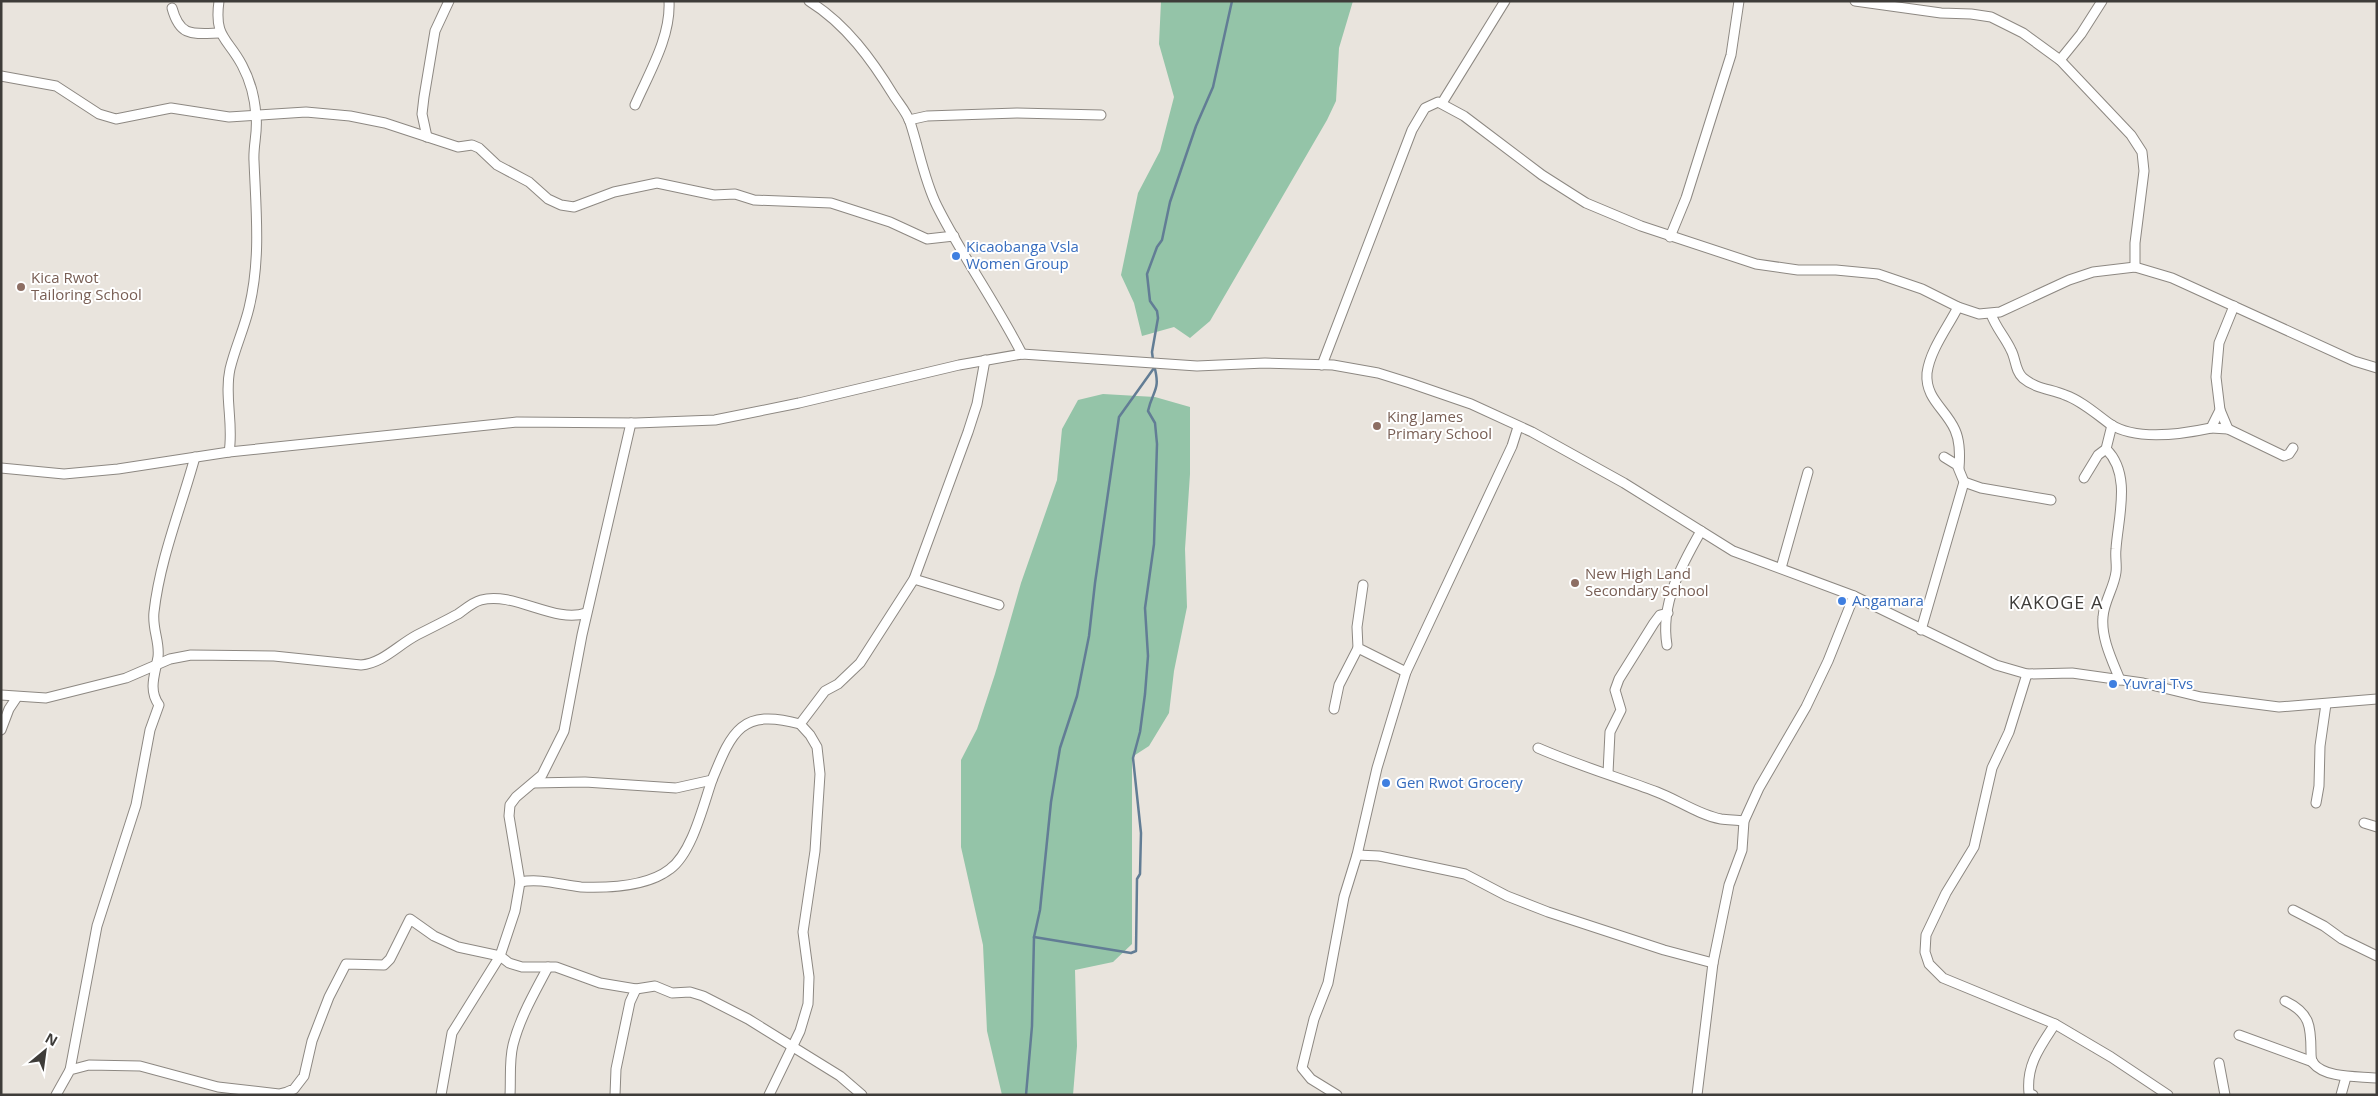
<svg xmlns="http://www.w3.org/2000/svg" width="2378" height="1096" font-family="'Open Sans',sans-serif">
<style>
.green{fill:#94c4a8}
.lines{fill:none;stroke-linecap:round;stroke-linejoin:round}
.stream{stroke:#627d95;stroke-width:2.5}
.minor-casing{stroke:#8d8882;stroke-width:11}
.minor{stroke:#fff;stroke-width:9}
.shop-dot{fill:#3f7fe0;stroke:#fff;stroke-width:2}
.education-dot{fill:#8d6e63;stroke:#fff;stroke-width:2}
.labels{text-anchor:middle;stroke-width:4;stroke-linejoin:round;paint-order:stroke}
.shop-label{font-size:15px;fill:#366cbe;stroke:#fff;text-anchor:start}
.education-label{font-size:15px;fill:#785e54;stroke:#fff;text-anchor:start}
.quarter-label{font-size:18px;letter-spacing:1px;fill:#3e3c39;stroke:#fff}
</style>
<rect width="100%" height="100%" fill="#e9e4dd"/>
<g class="green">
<path d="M1161 1H1353L1339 48 1336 101 1327 120 1210 321 1190 338 1174 327 1142 336 1134 303 1121 275 1138 193 1160 151 1174 97 1159 44Z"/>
<path d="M1103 394 1155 397 1190 407V474L1185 549 1187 607 1174 671 1169 713 1149 746 1132 757V944L1113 962 1075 970 1077 1046 1073 1095H1002L987 1031 983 945 961 847V760L977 729 995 674 1021 583 1057 480 1062 429 1078 400Z"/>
</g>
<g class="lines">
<g class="stream">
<path d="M1153 360 1152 352 1158 318 1157 311 1150 301 1147 274 1157 247 1162 240 1170 202 1196 126 1213 87 1232 1"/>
<path d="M1034 937 1040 910 1051 802 1060 748 1077 696 1089 636 1095 583 1119 417 1154 368"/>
<path d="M1026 1095 1032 1026 1034 937 1131 953 1136 951 1137 879 1140 874 1141 833 1133 758 1140 732 1145 694 1148 656 1145 608 1154 544 1157 444 1155 423 1148 411C1153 389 1161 391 1154 365"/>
</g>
<g class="minor-casing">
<g id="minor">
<path d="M219 1C214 38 227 37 242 65 250 80 255 100 256 116 258 132 253 145 254 161 256 211 261 259 249 308 244 329 235 348 230 369 224 396 234 425 229 452"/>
<path d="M809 1C846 24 872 60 894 96 900 105 907 113 910 122 919 149 924 180 937 206 962 256 996 303 1022 354"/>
<path d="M1855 1 1941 13 1971 14 1991 17 2023 33 2060 60 2131 135 2142 152 2144 171 2135 243V267"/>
<path d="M172 8C180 37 192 34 219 33"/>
<path d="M2060 60 2081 34 2102 1"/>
<path d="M1 76 56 86 99 114 116 119 171 108 229 117 306 112 350 116 385 123 458 147 472 145 479 148 497 165 529 182 548 199 561 205 574 207 614 192 657 183 714 195 735 194 754 200 831 203 890 222 927 239 954 236"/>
<path d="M1442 103 1505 1"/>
<path d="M635 105C649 73 671 37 669 1"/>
<path d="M909 120 927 116 1017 113 1101 115"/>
<path d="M427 137 422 114 424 97 435 31 449 1"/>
<path d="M1670 237 1686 198 1731 55 1739 1"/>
<path d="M1958 307C1948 327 1930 350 1927 373 1925 399 1946 409 1955 430 1960 441 1960 456 1959 468"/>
<path d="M1991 314C1996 328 2005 337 2011 350 2016 359 2015 371 2023 378 2036 389 2051 389 2065 395 2082 401 2096 414 2110 424 2136 441 2183 434 2211 428L2220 410 2216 377 2219 343 2234 306"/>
<path d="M1322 365 1412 130 1425 108 1438 102 1464 116 1542 175 1586 203 1641 226 1756 264 1798 270H1836L1878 274 1922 289 1958 307 1979 314 2000 312 2069 280 2093 272 2135 267 2172 278 2354 361 2377 368"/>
<path d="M2220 410 2228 429"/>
<path d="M2211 428 2228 429 2284 456 2289 454 2293 448"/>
<path d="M2106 449C2132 474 2118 518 2116 549 2115 557 2117 565 2116 572 2114 588 2104 601 2103 617 2101 638 2112 660 2120 680"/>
<path d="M1 468 64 474 118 469 229 452 517 422 636 423 715 420 799 403 959 365 1022 354 1197 366 1265 363 1333 365 1378 373 1410 383 1471 404 1532 432 1624 483 1733 551 1854 596 1996 665 2027 674 2072 673 2143 683 2201 697 2279 707 2377 699"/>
<path d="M2084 478 2098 455 2106 449 2112 425"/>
<path d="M1964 482 1981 488 2051 500"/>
<path d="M1781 568 1808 472"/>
<path d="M914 579 999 605"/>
<path d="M1363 585 1357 627 1358 648 1406 672"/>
<path d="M1921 630 1964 482 1957 465 1944 457"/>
<path d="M1667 645C1660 604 1681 566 1701 531"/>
<path d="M2027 674 2009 732 1992 768 1974 847 1946 893 1926 935 1925 952 1929 964 1943 978 2055 1024 2111 1057 2168 1095"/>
<path d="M1 695 46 698 126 678 170 659 191 655 274 656 361 665C383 663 398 645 417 635 431 628 445 621 458 614 465 609 473 602 481 600 514 591 555 624 586 613"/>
<path d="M1334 709 1339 685 1358 648"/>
<path d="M1 730 9 709 17 697"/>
<path d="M1538 748C1577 765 1617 777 1657 792 1678 800 1699 815 1721 819 1728 820 1736 820 1744 821"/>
<path d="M1608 773 1610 732 1621 710 1615 690 1619 679 1654 623 1660 615 1668 613"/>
<path d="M533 783 585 782 676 788 712 780C732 731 741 708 800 724"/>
<path d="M2316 803 2319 786 2320 746 2326 704"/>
<path d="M2364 823 2377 827"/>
<path d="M1357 855 1379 856 1465 874 1507 896 1548 912 1664 950 1713 963"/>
<path d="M520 882C541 878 561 885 581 887 609 888 647 887 670 869 692 853 703 806 712 780"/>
<path d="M2293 910 2324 926 2342 939 2377 956"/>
<path d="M2285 1001C2310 1013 2311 1026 2311 1052 2311 1056 2311 1060 2313 1063 2326 1079 2359 1076 2377 1078"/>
<path d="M2239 1035 2313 1062"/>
<path d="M2219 1063 2225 1095"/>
<path d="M70 1070 97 926 136 805 150 730 159 705C148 690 155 674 158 657 160 642 152 629 154 612 160 559 181 508 195 457"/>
<path d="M56 1095 70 1070 89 1065 140 1066 218 1087 279 1094 287 1092 294 1089 304 1076 312 1041 329 997 346 964 384 965 390 959 410 919 434 936 458 947 500 956 509 963 522 967H556L600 983 636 989 655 986 672 993 690 992 703 996 748 1019 840 1076 862 1095"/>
<path d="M441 1095 452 1033 500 956 515 911 520 882 509 816 510 805 516 797 542 775 564 731 582 635 631 423"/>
<path d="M510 1095C511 1078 509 1061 513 1045 520 1017 535 992 548 967"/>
<path d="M615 1095 616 1069 630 1002 636 989"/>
<path d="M769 1095 800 1031 808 1004 809 977 803 932 815 851 820 774 817 747 810 735 800 724 825 691 838 684 860 663 914 579 968 432 977 404 985 360"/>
<path d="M1337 1095 1311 1079 1302 1068 1314 1019 1328 983 1344 897 1357 855 1377 768 1406 672 1512 446 1518 427"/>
<path d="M1697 1095 1713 963 1729 885 1742 850 1744 821 1759 788 1806 707 1828 661 1854 596"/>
<path d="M2033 1095 2029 1093C2026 1065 2040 1047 2055 1024"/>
<path d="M2341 1095 2346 1077"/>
</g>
</g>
<use href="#minor" class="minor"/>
</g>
<g class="shop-dot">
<circle cx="956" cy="256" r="5"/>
<circle cx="1842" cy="601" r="5"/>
<circle cx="2113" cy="684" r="5"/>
<circle cx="1386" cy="783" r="5"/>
</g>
<g class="education-dot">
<circle cx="21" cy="287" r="5"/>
<circle cx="1377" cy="426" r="5"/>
<circle cx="1575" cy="583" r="5"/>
</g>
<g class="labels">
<g class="shop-label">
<text x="966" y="252">Kicaobanga Vsla<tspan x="966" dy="17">Women Group</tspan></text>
<text x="1852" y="606">Angamara</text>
<text x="2123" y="689">Yuvraj Tvs</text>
<text x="1396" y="788">Gen Rwot Grocery</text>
</g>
<g class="education-label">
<text x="31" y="283">Kica Rwot<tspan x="31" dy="17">Tailoring School</tspan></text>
<text x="1387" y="422">King James<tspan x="1387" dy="17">Primary School</tspan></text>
<text x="1585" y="579">New High Land<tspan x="1585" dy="17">Secondary School</tspan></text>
</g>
<g class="quarter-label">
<text x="2056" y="609">KAKOGE A</text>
</g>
</g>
<rect width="2378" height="1096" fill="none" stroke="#3e3c39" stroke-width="5"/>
<g transform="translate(45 1051) rotate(29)" stroke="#ffffff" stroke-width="4" paint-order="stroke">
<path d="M0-4L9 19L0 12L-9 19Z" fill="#3e3c39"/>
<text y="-8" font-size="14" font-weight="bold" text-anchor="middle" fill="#3e3c39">N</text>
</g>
</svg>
